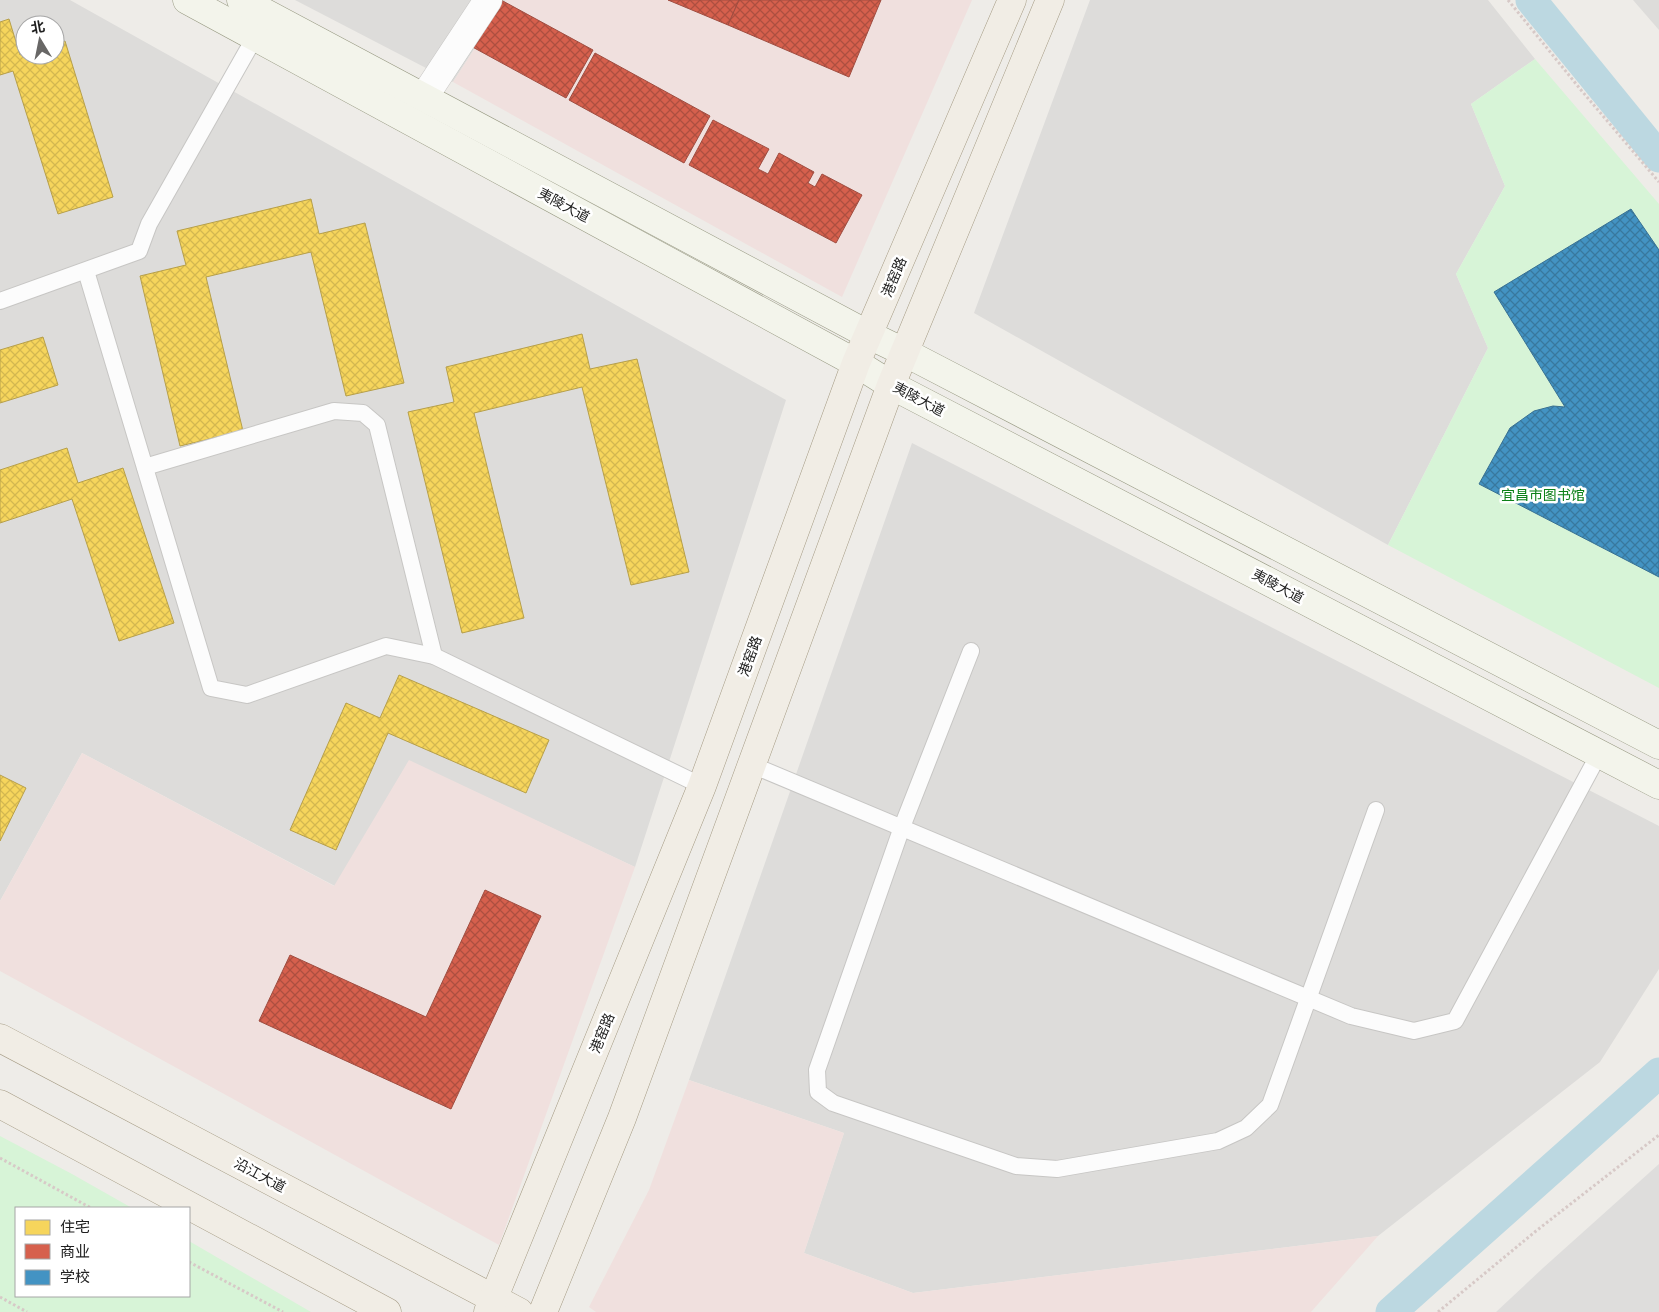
<svg xmlns="http://www.w3.org/2000/svg" width="1659" height="1312" font-family="Quicksand,'Noto Sans SC',sans-serif">
<style>
.residential{fill:#dddcda;fill-rule:evenodd}
.commercial{fill:#f0e0de}
.park{fill:#d7f4d7}
.parking{fill:#dedddc}
.homes{fill:url(#homes-cross-hatch);stroke:#b69f4a}
.shops{fill:url(#shops-cross-hatch);stroke:#9f4d40}
.schools{fill:url(#schools-cross-hatch);stroke:#387092}
.lines{fill:none;stroke-linecap:round;stroke-linejoin:round}
.canal{stroke:#bcd8e1;stroke-width:31}
.lane-casing{stroke:#c7c6c4;stroke-width:18}
.street-casing{stroke:#c7c6c4;stroke-width:29}
.secondary-casing{stroke:#969880;stroke-width:29}
.primary-casing{stroke:#a59b84;stroke-width:29}
.path{stroke:#d7c9c7;stroke-width:3;stroke-dasharray:2.5 2.5;stroke-linecap:butt}
.lane{stroke:#fcfcfc;stroke-width:16}
.street{stroke:#fcfcfc;stroke-width:28}
.secondary{stroke:#f3f4eb;stroke-width:28}
.primary{stroke:#f1ede5;stroke-width:28}
.labels{text-anchor:middle;stroke-width:5;stroke-linejoin:round;paint-order:stroke}
.street-label{font-size:14px;fill:#202020;stroke:#fff}
.park-label{font-size:14px;fill:#0b8017;stroke:#fff}
</style>
<defs>
<pattern id="homes-cross-hatch" width="8" height="8" patternUnits="userSpaceOnUse" patternTransform="scale(1.25)"><rect width="8" height="8" fill="#f6d55c"/><path d="M0 0l8 8M0 8l8-8" fill="none" stroke="#d3b750"/></pattern>
<pattern id="shops-cross-hatch" width="8" height="8" patternUnits="userSpaceOnUse" patternTransform="scale(1.25)"><rect width="8" height="8" fill="#d6604d"/><path d="M0 0l8 8M0 8l8-8" fill="none" stroke="#ad4f40"/></pattern>
<pattern id="schools-cross-hatch" width="8" height="8" patternUnits="userSpaceOnUse" patternTransform="scale(1.25)"><rect width="8" height="8" fill="#4393c3"/><path d="M0 0l8 8M0 8l8-8" fill="none" stroke="#38789e"/></pattern>
</defs>
<rect width="100%" height="100%" fill="#eeece8"/>
<g class="residential">
<path d="M0 0H70L786 400 635 867 409 761 335 886 82 753 0 901ZM25 25H55V55H25Z"/>
<path d="M295 0H506L453 82Z"/>
<path d="M1090 0H1488L1535 59 1471 104 1505 186 1456 274 1488 348 1388 545 974 313Z"/>
<path d="M1633 0H1659V30Z"/>
<path d="M912 443 1659 826V969L1600 1062 1378 1236 913 1293 804 1253 844 1133 689 1080Z"/>
</g>
<g class="commercial">
<path d="M506 0H972L842 297 453 82Z"/>
<path d="M82 753 334 886 409 760 635 867 499 1245 0 971V901Z"/>
<path d="M689 1080 844 1133 804 1253 913 1293 1378 1236 1311 1312H596L589 1307 649 1190Z"/>
</g>
<g class="park">
<path d="M1535 59 1659 204V688L1388 545 1488 348 1456 274 1505 186 1471 104Z"/>
<path d="M0 1136 72 1174 132 1208H16V1296H189V1241L311 1312H0Z"/>
</g>
<path class="parking" d="M1659 1164V1312H1496L1543 1268Z"/>
<g class="homes">
<path d="M9 19 20 55 25 53V55H55V44L65 41 113 197 58 214 13 71 0 75V22Z"/>
<path d="M311 199 319 234 365 223 404 383 346 396 311 252 206 277 243 431 180 446 140 276 186 265 177 231Z"/>
<path d="M582 334 590 369 637 359 689 572 631 585 582 387 474 413 524 618 462 633 408 412 454 402 446 367Z"/>
<path d="M43 337 58 385 0 403V350Z"/>
<path d="M67 448 78 483 123 468 174 623 119 641 72 499 0 523V470Z"/>
<path d="M399 675 549 740 526 793 388 733 336 850 290 830 346 703 380 718Z"/>
<path d="M0 775 26 788 0 841Z"/>
</g>
<g class="shops">
<path d="M501 0 593 50 566 98 467 44Z"/>
<path d="M668 0H739L728 25Z"/>
<path d="M739 0H881L849 77 728 25Z"/>
<path d="M595 53 710 116 684 163 569 100Z"/>
<path d="M713 120 769 149 758 169 768 174 779 153 814 172 808 183 815 187 822 174 862 195 836 243 689 165Z"/>
<path d="M485 890 541 916 451 1109 259 1021 290 955 426 1017Z"/>
</g>
<path class="schools" d="M1631 209 1659 250V577L1479 484 1510 428 1534 411 1553 406 1565 407 1494 292Z"/>
<g class="lines">
<g class="canal">
<path d="M1531 0 1659 157"/>
<path d="M1391 1312 1659 1073"/>
</g>
<g class="lane-casing">
<g id="lane">
<path d="M86 271 211 688 247 695 386 646 434 656 702 786"/>
<path d="M0 301 139 251 149 224 255 37"/>
<path d="M145 467 334 411 363 413 377 425 434 656"/>
<path d="M971 651 902 827 817 1070 818 1092 833 1103 1016 1166 1057 1169 1218 1141 1246 1128 1270 1105 1376 810"/>
<path d="M752 765 1351 1016 1414 1031 1455 1021 1599 754"/>
</g>
</g>
<g class="street-casing">
<path id="street" d="M424 97 488 0"/>
</g>
<g class="secondary-casing">
<g id="secondary">
<path d="M187 0 856 363 891 385 1659 785"/>
<path d="M241 0 869 335 904 352 1659 745"/>
</g>
</g>
<g class="primary-casing">
<g id="primary">
<path d="M0 1038 519 1312"/>
<path d="M0 1104 387 1312"/>
<path d="M488 1312 702 786 856 363 1012 0"/>
<path d="M543 1312 622 1118 891 385 1050 0"/>
</g>
</g>
<g class="path">
<path d="M1508 0 1581 90 1659 182"/>
<path d="M0 1158 91 1208"/>
<path d="M189 1262 283 1312"/>
<path d="M0 1297 27 1312"/>
<path d="M1438 1312 1536 1231 1659 1135"/>
</g>
<use href="#lane" class="lane"/>
<use href="#street" class="street"/>
<use href="#secondary" class="secondary"/>
<use href="#primary" class="primary"/>
</g>
<g class="labels">
<g class="street-label">
<text transform="translate(564 205) rotate(28)" y="5">夷陵大道</text>
<text transform="translate(894 277) rotate(-67)" y="5">港窑路</text>
<text transform="translate(919 399) rotate(28)" y="5">夷陵大道</text>
<text transform="translate(1278 586) rotate(28)" y="5">夷陵大道</text>
<text transform="translate(750 656) rotate(-70)" y="5">港窑路</text>
<text transform="translate(602 1033) rotate(-68)" y="5">港窑路</text>
<text transform="translate(260 1175) rotate(28)" y="5">沿江大道</text>
</g>
<g class="park-label">
<text x="1543" y="500">宜昌市图书馆</text>
</g>
</g>
<rect x="15" y="1207" width="175" height="90" fill="#ffffff" stroke="#a6a6a6"/>
<rect x="25" y="1220" width="25" height="15" fill="#f6d55c" stroke="#a6a6a6"/>
<text x="60" y="1232" font-size="15" fill="#202020">住宅</text>
<rect x="25" y="1244" width="25" height="15" fill="#d6604d" stroke="#a6a6a6"/>
<text x="60" y="1257" font-size="15" fill="#202020">商业</text>
<rect x="25" y="1270" width="25" height="15" fill="#4393c3" stroke="#a6a6a6"/>
<text x="60" y="1282" font-size="15" fill="#202020">学校</text>
<g transform="translate(40 40) rotate(350)"><circle r="24" fill="#ffffff" stroke="#a6a6a6"/>
<path d="M0-4L9 19L0 12L-9 19Z" fill="#686766"/>
<text y="-8" font-size="14" font-weight="bold" text-anchor="middle" fill="#202020">北</text>
</g>
</svg>
